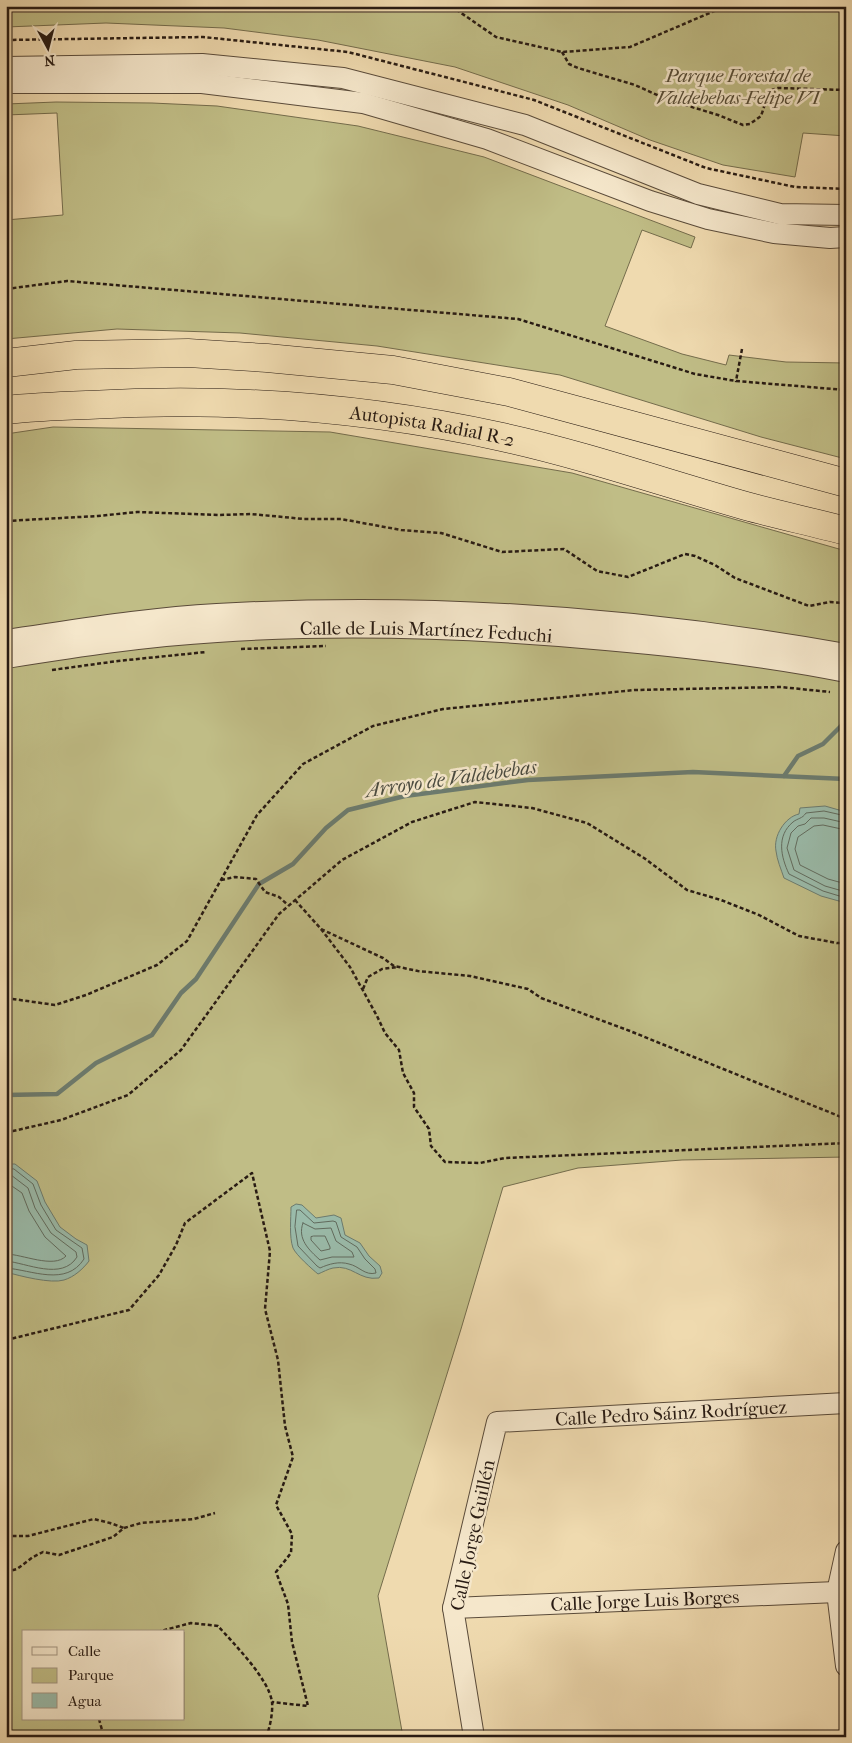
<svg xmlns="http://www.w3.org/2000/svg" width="852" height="1743" font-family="'IM FELL French Canon',serif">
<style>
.green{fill:#c0bd86;stroke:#746c4c;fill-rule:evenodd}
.water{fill:#9abbaa;stroke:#6c7b6e}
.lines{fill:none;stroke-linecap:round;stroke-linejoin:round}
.shore{stroke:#616b5e;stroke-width:1}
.stream{stroke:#6c7b6e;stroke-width:4.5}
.minor-casing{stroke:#5a4b3a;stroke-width:22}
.highway-casing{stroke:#281b13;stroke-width:29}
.path{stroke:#281b13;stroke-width:2.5;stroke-dasharray:4 2.5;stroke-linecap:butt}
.minor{stroke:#f5e7cb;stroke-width:20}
.highway{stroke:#efdaaf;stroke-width:28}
.labels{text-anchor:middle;stroke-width:5;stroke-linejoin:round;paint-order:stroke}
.park-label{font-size:19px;font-style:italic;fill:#564c36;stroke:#f5e7cb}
.street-label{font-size:19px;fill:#281b13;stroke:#f5e7cb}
.water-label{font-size:20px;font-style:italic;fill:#4a4b40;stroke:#f5e7cb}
</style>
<rect width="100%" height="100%" fill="#efdaaf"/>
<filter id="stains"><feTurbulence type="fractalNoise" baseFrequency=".004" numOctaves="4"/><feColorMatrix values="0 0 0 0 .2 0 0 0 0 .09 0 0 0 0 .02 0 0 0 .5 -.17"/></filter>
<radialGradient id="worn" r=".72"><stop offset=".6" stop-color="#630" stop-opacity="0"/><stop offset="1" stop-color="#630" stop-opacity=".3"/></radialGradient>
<g class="green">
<path d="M6 6H846V136L803 133 795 177 723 165 650 140 568 105 455 67 318 40 224 28 106 23 6 27Z"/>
<path d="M56 102 152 103 217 106 358 126 484 157 695 237 691 248 642 230 605 326 682 354 726 365 729 355 786 362 846 363V459L761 437 560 375 377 346 240 333 117 329 6 339V220L63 215 57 113 6 115V104Z"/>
<path d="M53 427 330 432 572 473 846 551V1157L682 1160 578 1168 503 1187 461 1329 378 1596 403 1737H6V434ZM24 1632H184V1719H24Z"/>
</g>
<g class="water">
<path d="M825 806 846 812V903L821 896 784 878C781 869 777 860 776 851 773 836 785 817 799 814L800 808Z"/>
<path d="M6 1164H15L37 1181 45 1202 60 1227 76 1239 87 1245 89 1261C83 1269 74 1277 64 1280 51 1284 20 1276 6 1272Z"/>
<path d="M296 1204 302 1205 316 1218 334 1215 341 1218 345 1235 360 1243 369 1256 380 1266 382 1273 379 1278C359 1281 352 1264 333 1268 328 1269 323 1272 318 1274 312 1269 296 1255 293 1248 289 1237 291 1218 291 1207Z"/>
</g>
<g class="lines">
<g class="shore">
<path d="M846 816 824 811 806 813C802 819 798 818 793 822 776 836 781 857 789 874L823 891 846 898"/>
<path d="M846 823 824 818H811L805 824 798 826 791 833 787 848 794 870 825 886 846 892"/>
<path d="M846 830 823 825 814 826 798 837 795 849 800 865 828 879 846 884"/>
<path d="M6 1168 14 1169 33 1184 41 1205 56 1230 82 1248 84 1259C66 1287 32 1270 6 1268"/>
<path d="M6 1175H11L28 1188 35 1208 51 1233 76 1252 77 1257C62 1281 27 1263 6 1261"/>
<path d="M6 1182 22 1193 29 1211 45 1237 66 1256C54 1269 22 1254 6 1254"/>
<path d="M297 1210H300L314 1223 333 1221 336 1222 341 1237 357 1247 365 1259 375 1269 376 1273C365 1276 359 1266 349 1264 339 1261 329 1264 320 1268L317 1266 298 1246 295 1227Z"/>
<path d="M303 1223 315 1229 331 1228 336 1241 352 1252 354 1257H332L320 1260C309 1250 297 1239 303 1223Z"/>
<path d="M314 1236H325L330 1247V1249L321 1251 311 1240V1237Z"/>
</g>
<g class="stream">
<path d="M784 776 798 756 823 744 846 721"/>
<path d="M6 1095 57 1094 96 1063 152 1035 181 993 196 979 259 884 293 864 326 828 348 810 405 796 528 780 693 772 846 779"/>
</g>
<g class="minor-casing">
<g id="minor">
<path d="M6 67 202 64 343 78 525 125 698 194 780 214 846 215"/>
<path d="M6 83H202L363 103 487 139 650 201 708 219 774 233 830 238 846 237"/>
<path d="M6 640C76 630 146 618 217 614 427 602 638 617 846 654"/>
<path id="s1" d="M6 658C76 647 146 636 217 632 347 623 477 628 606 640 687 647 767 656 846 672"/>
<path d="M846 1551 837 1592 846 1666"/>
<path id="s2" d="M453 1608 837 1592"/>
<path id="s3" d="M474 1737 453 1608 497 1422 846 1403"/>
</g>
</g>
<g class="highway-casing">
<g id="highway">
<path d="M6 363 76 355 188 353 267 358 393 370 509 392 846 483"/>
<path id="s4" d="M6 410C33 407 61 406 88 405 226 397 366 407 502 437 584 455 665 483 746 506 779 515 812 522 846 531"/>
</g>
</g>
<g class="path">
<path d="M451 6 496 37 562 52 630 47 726 6"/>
<path d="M6 40 203 37 348 52 534 100 706 168 795 187 846 189"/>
<path d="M562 52 569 64 578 68 635 85 666 99 718 115 743 125 750 124 761 116 768 95 772 90 778 88 846 90"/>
<path d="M6 289 67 281 518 319 695 374 736 381"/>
<path d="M742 349 736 381 846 390"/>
<path d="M6 521 98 516 137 512 220 515 251 514 304 519H341L401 530 441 533 502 552 564 549 597 571 628 577 685 554 695 556 715 565 735 578 809 606 830 602 846 603"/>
<path d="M241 649 326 646"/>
<path d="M52 670 118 661 206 652"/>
<path d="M221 880 235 877 256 879 265 892 279 897 288 905"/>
<path d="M295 900 321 929 383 958 394 966 418 971 470 976 528 989 541 998 630 1031 846 1119"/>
<path d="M321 929 350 967 377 1016 385 1033 399 1050 403 1073 414 1093V1107L429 1129 431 1146 445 1162 480 1163 505 1158 846 1143"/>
<path d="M363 989 368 977 382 969 397 967"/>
<path d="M6 998 55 1005 86 995 157 965 187 941 257 815 303 764 373 726 443 709 635 690 781 687 830 692"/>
<path d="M6 1131H13L61 1120 128 1095 181 1050 279 914 342 860 412 822 475 802 532 808 587 823 644 858 687 890 721 900 759 915 799 936 837 943H846"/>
<path d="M6 1340 129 1310 159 1275 176 1245 185 1223 252 1173 270 1251 265 1309 278 1360 285 1426 293 1457 276 1505 292 1534 291 1553 276 1572 288 1604 292 1642 308 1706 272 1702"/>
<path d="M6 1536H28L94 1519 110 1523 124 1528"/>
<path d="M6 1572 17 1569 33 1557 43 1552 59 1555 113 1537 124 1528 141 1523 194 1519 215 1513"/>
<path d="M157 1632 191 1623 218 1626C234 1644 269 1679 272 1702 273 1712 270 1728 266 1737"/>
<path d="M99 1719 102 1730 101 1737"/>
</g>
<use href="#minor" class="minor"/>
<use href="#highway" class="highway"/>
</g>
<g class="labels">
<g class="park-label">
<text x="738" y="82">Parque Forestal de<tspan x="738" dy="22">Valdebebas-Felipe VI</tspan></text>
</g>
<g class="street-label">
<text dy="7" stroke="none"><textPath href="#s4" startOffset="428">Autopista Radial R-2</textPath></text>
<text dy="7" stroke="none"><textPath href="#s1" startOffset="422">Calle de Luis Martínez Feduchi</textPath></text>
<text dy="7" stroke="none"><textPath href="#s3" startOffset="496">Calle Pedro Sáinz Rodríguez</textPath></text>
<text transform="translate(472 1535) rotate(-78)" y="7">Calle Jorge Guillén</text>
<text dy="7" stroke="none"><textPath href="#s2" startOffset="192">Calle Jorge Luis Borges</textPath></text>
</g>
<g class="water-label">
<text transform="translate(451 778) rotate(-8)" y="7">Arroyo de Valdebebas</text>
</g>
</g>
<rect width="852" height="1743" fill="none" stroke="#efdaaf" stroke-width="25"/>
<rect x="8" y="8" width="837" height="1728" fill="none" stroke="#281b13" stroke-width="2.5"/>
<rect x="12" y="12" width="827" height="1718" fill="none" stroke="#281b13"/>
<rect x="22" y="1630" width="162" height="90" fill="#f5e7cb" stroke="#a39581"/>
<rect x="32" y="1647" width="25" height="8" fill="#f5e7cb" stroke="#a39581"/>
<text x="68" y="1656" font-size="15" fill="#281b13">Calle</text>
<rect x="32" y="1668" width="25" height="15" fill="#c0bd86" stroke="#a39581"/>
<text x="68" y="1680" font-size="15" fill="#281b13">Parque</text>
<rect x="32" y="1693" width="25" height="15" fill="#9abbaa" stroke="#a39581"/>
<text x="68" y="1706" font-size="15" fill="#281b13">Agua</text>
<g transform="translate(48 48) rotate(173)" stroke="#f5e7cb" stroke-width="4" paint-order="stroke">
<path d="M0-4L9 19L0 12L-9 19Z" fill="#281b13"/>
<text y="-8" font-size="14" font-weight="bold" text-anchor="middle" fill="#281b13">N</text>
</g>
<rect width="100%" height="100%" filter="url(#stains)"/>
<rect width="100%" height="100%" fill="url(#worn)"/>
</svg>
